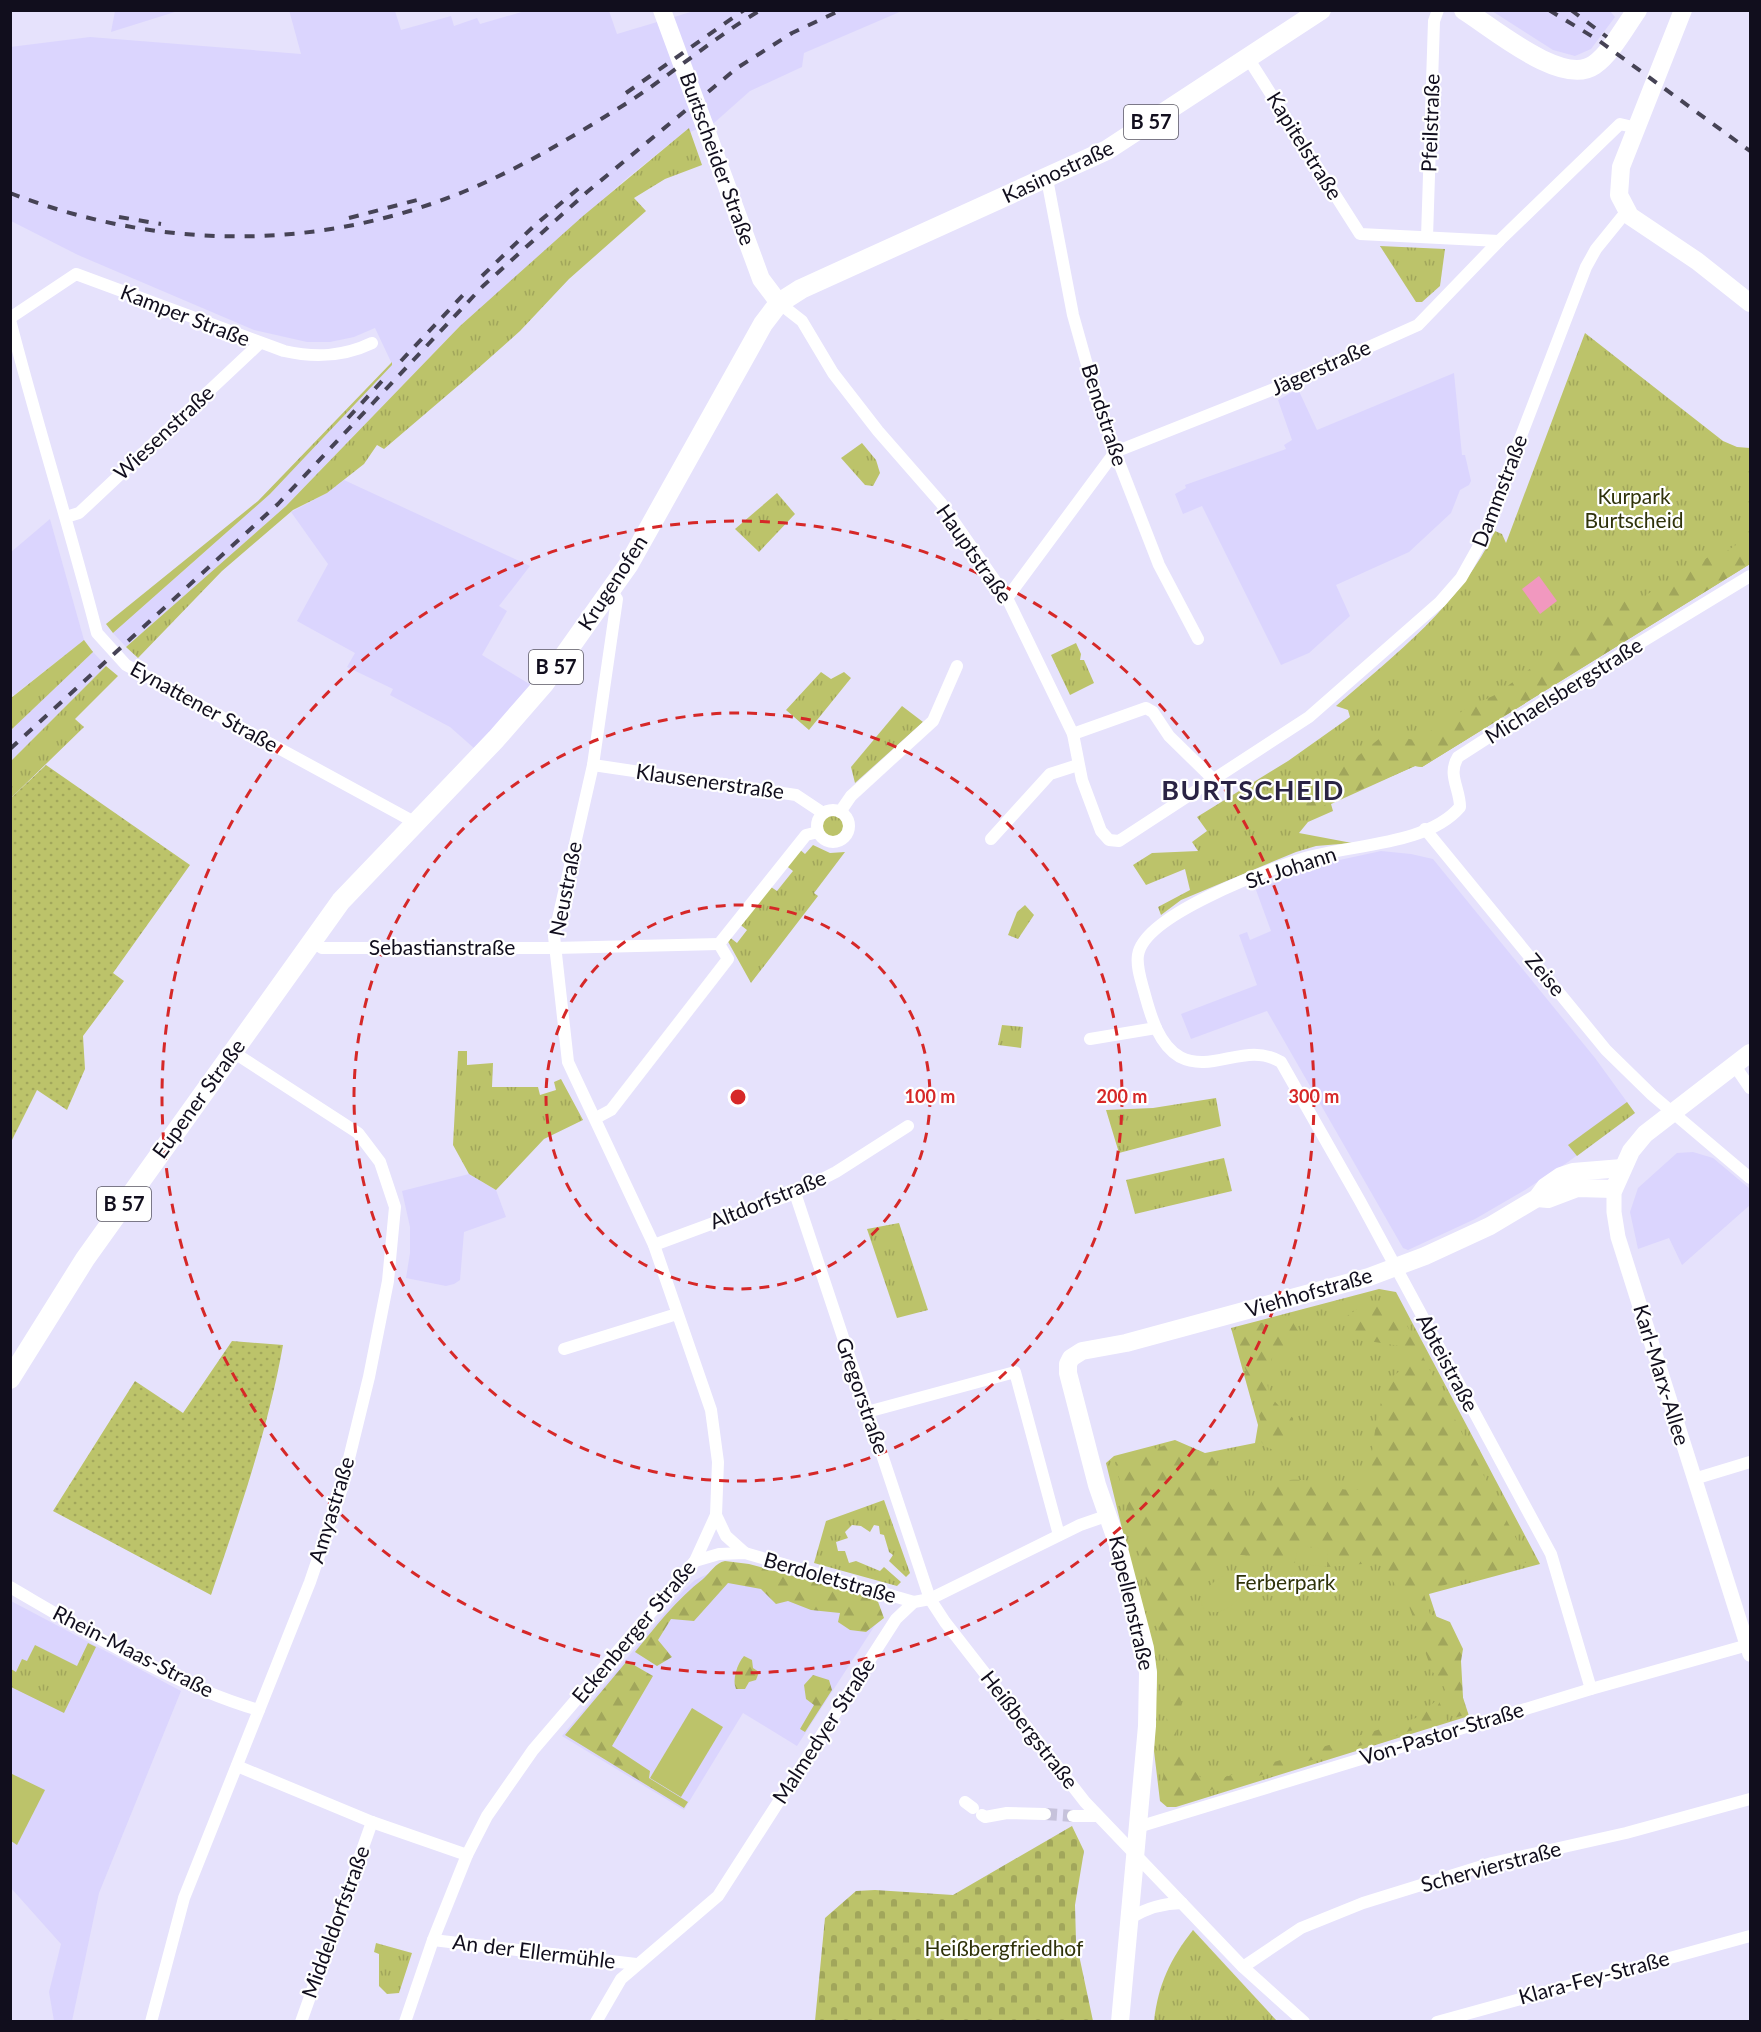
<svg xmlns="http://www.w3.org/2000/svg" width="1761" height="2032" font-family="Lato,sans-serif">
<style>
.built{fill:#dbd5fe}
.grass{fill:url(#grass-tufts)}
.forest{fill:url(#forest-firs)}
.cemetery{fill:url(#cemetery-stones)}
.garden{fill:url(#garden-dots)}
.pitch{fill:#bcc36a}
.water{fill:#f198bf}
.lines{fill:none;stroke-linecap:round;stroke-linejoin:round}
.minor-tunnel{stroke:#c6c2db;stroke-width:12;stroke-dasharray:12 6;stroke-linecap:butt}
.minor{stroke:#fff;stroke-width:12}
.tertiary{stroke:#fff;stroke-width:15}
.secondary{stroke:#fff;stroke-width:18}
.primary{stroke:#fff;stroke-width:20}
.rail{stroke:#464355;stroke-width:4;stroke-dasharray:10 10;stroke-linecap:butt}
.ring{fill:none;stroke:#d62828;stroke-width:3;stroke-dasharray:10 8}
.labels{text-anchor:middle;stroke-width:4.5;stroke-linejoin:round;paint-order:stroke}
.shield{fill:#fff;stroke:#585661;stroke-width:1.5}
.shield-label{font-size:20px;font-weight:bold;fill:#110e1d}
.street-label{font-size:21px;fill:#110e1d;stroke:#fff}
.park-label{font-size:21px;fill:#2f320a;stroke:#fff}
.district-label{font-size:27px;font-weight:bold;letter-spacing:1.5px;fill:#2a2344;stroke:#fff}
.centre{fill:#d62828;stroke:#fff;stroke-width:3}
.ring-label{font-size:18px;text-anchor:middle;font-weight:bold;fill:#d62828;stroke:#fff;stroke-width:4.5;stroke-linejoin:round;paint-order:stroke}
</style>
<defs>
<pattern id="grass-tufts" width="24" height="20" patternUnits="userSpaceOnUse" patternTransform="scale(1.5)"><rect width="24" height="20" fill="#bcc36a"/><path d="M3 7l-1-3M5 7V3M7 7l1-3M15 17l-1-3M17 17v-4M19 17l1-3" fill="none" stroke="#a1a65b"/></pattern>
<pattern id="forest-firs" width="22" height="20" patternUnits="userSpaceOnUse" patternTransform="scale(1.5)"><rect width="22" height="20" fill="#bcc36a"/><path d="M5 1l3.5 6h-7zM16 11l3.5 6h-7z" fill="#a1a65b"/></pattern>
<pattern id="cemetery-stones" width="16" height="16" patternUnits="userSpaceOnUse" patternTransform="scale(1.5)"><rect width="16" height="16" fill="#bcc36a"/><path d="M2 7V4a2 2 0 0 1 4 0v3zM10 15v-3a2 2 0 0 1 4 0v3z" fill="#a1a65b"/></pattern>
<pattern id="garden-dots" width="8" height="8" patternUnits="userSpaceOnUse" patternTransform="scale(1.5)"><rect width="8" height="8" fill="#bcc36a"/><path d="M2 2h.1M6 6h.1" fill="none" stroke="#a1a65b" stroke-width="1.8" stroke-linecap="round"/></pattern>
</defs>
<rect width="100%" height="100%" fill="#e6e2fc"/>
<g class="built">
<path d="M289 10 395 11 401 30 451 16 454 26 477 18 480 24 525 11H609L617 34 694 11H902L804 53 802 67 750 91 714 123 690 132 688 129 626 179 460 326 286 506 126 647 113 633 270 494 392 364 375 328 354 337 330 342H307L254 330 78 255 11 221 10 47 90 37 301 54Z"/>
<path d="M115 11H178L111 32Z"/>
<path d="M1492 11H1610L1615 17 1591 49 1575 56 1553 50Z"/>
<path d="M1454 373 1462 455H1465L1471 481 1469 485 1460 490 1451 513 1409 552 1336 585 1350 616 1309 653 1281 665 1202 506 1183 514 1175 494 1186 488 1185 485 1286 449 1284 445 1292 440 1278 400 1298 389 1317 430Z"/>
<path d="M344 480 530 566 499 606 507 611 482 655 531 685 475 749 450 727 390 695 393 689 347 667 355 653 297 621 328 564 291 512 327 493Z"/>
<path d="M50 519 84 640 14 695 10 693V553Z"/>
<path d="M93 652 106 666 11 761V730Z"/>
<path d="M1381 851 1411 854 1433 859 1595 1058 1635 1113 1568 1162 1525 1190 1475 1219 1408 1250 1403 1248 1267 1011 1191 1039 1181 1014 1257 985 1239 935 1247 932 1250 940 1271 931 1256 890 1321 864Z"/>
<path d="M1693 1152 1713 1158 1750 1189V1205L1682 1265 1669 1238 1638 1249 1630 1212 1638 1188 1677 1153Z"/>
<path d="M469 1174 496 1190 506 1217 464 1232 460 1280 454 1284 446 1286 406 1278 410 1253V1227L402 1191Z"/>
<path d="M710 1573 879 1619 797 1746 743 1713 684 1810 562 1736 683 1591 695 1580Z"/>
<path d="M11 1601 181 1691 99 1893 72 2021H54L49 1992 61 1944 11 1888Z"/>
</g>
<g class="grass">
<path d="M689 128 702 165 665 179 634 198 646 211 569 279 520 331 466 379 384 449 377 445 364 464 327 493 293 510 222 571 138 658 126 647 286 506 460 326 583 216Z"/>
<path d="M1380 246 1445 249 1440 286 1422 302H1416Z"/>
<path d="M1585 333 1723 441 1737 447 1750 448V564L1422 767 1415 766 1331 804 1333 811 1308 822 1299 833 1352 843 1316 846 1296 852 1181 900 1161 915 1158 907 1190 890 1185 869 1146 885 1133 865 1152 853 1198 851 1192 842 1207 831 1197 817 1288 761 1350 717 1348 710 1336 706C1396 654 1461 604 1495 531L1502 534 1506 543Z"/>
<path d="M392 362V365L270 494 113 633 106 624 258 501Z"/>
<path d="M862 443 876 460 880 473 873 486 865 485 841 458Z"/>
<path d="M777 493 795 514 759 552 735 529Z"/>
<path d="M84 640 93 652 11 730V698Z"/>
<path d="M1076 643 1081 654 1080 660H1084L1094 683 1070 695 1051 655Z"/>
<path d="M106 666 118 676 75 719 84 727 11 798V761Z"/>
<path d="M821 672 831 679 844 672 851 678 809 730 786 710Z"/>
<path d="M902 706 923 722 855 783 851 767Z"/>
<circle cx="832" cy="826" r="11"/>
<path d="M813 845 830 853 845 852 814 893 818 896 751 983 726 938 728 936 737 943 747 930 738 923 768 885 777 891 793 871 784 864 798 848 805 854Z"/>
<path d="M1025 905 1034 915 1018 939 1008 935 1017 912Z"/>
<path d="M1002 1025 1023 1027 1021 1048 998 1045Z"/>
<path d="M458 1051H467V1065L493 1063 492 1087H538L540 1095 556 1090 554 1082 561 1079 583 1120 544 1139 496 1190 469 1174 453 1145Z"/>
<path d="M1216 1098 1221 1126 1119 1153 1106 1110 1153 1108Z"/>
<path d="M1627 1102 1635 1113 1577 1156 1568 1145Z"/>
<path d="M1224 1158 1232 1191 1135 1214 1126 1180Z"/>
<path d="M899 1223 928 1310 897 1318 867 1229Z"/>
<path d="M1379 1289 1396 1292 1540 1564 1429 1594 1469 1716 1176 1807H1167L1160 1801 1154 1751 1157 1672 1106 1463 1114 1456 1175 1440 1205 1453 1255 1443 1258 1425 1231 1328Z"/>
<path d="M884 1500 910 1573 906 1577 889 1561 893 1555 889 1552 884 1535 880 1534 879 1526 874 1525 870 1532 861 1526 852 1525 845 1532 848 1538 836 1542 838 1551H845L849 1563 856 1561 880 1571 884 1567 901 1582 897 1586 814 1563 826 1521Z"/>
<path d="M88 1643 96 1647 64 1713 11 1687V1669L16 1672 22 1659 27 1661 35 1645 77 1666Z"/>
<path d="M1193 1930 1277 2021H1154C1158 1985 1170 1959 1193 1930Z"/>
<path d="M376 1943 412 1953 399 1993 387 1994 379 1986V1954L374 1952Z"/>
</g>
<g class="forest">
<path d="M1750 533V564L1422 767 1415 766 1309 812 1305 802 1291 805 1289 802 1353 760 1385 734 1414 740 1456 717 1463 710 1497 694 1543 659 1580 637 1628 598 1636 601 1715 553 1719 556 1736 545V541Z"/>
<path d="M1385 1300 1398 1308 1528 1562 1423 1591 1430 1614 1450 1622 1463 1649 1461 1661 1464 1715 1454 1718 1444 1687 1432 1671 1409 1606 1383 1566 1374 1563 1327 1567 1234 1554 1218 1559 1201 1575 1189 1588 1184 1603 1189 1671 1182 1694 1174 1750 1206 1783 1416 1718 1438 1699 1447 1720 1170 1802 1163 1778 1169 1682 1166 1656 1115 1462 1172 1443 1215 1458 1217 1472 1210 1474 1203 1482 1212 1490 1220 1491C1240 1520 1268 1483 1290 1480 1320 1477 1340 1497 1367 1487L1377 1417 1387 1381 1406 1366 1400 1346 1356 1339 1347 1316 1366 1303Z"/>
<path d="M1289 1316 1301 1336 1293 1353 1272 1358C1262 1390 1268 1398 1293 1418L1294 1433 1284 1454 1266 1447 1258 1438 1261 1423 1234 1330Z"/>
<path d="M725 1561 749 1564 877 1599 884 1618 866 1632 850 1630 838 1622 840 1613 811 1610 788 1601 776 1604 761 1589 728 1583 694 1621 671 1619 658 1640 672 1657 657 1666 635 1652C656 1626 677 1599 703 1579 711 1572 715 1563 725 1561Z"/>
<path d="M744 1656 752 1660 753 1668 759 1672 756 1680 749 1682 745 1689H736C732 1680 737 1664 744 1656Z"/>
<path d="M627 1661 653 1676 612 1746 650 1771 649 1778 688 1802 684 1808 565 1735Z"/>
<path d="M813 1675 829 1680 832 1690 805 1732 800 1729 814 1705 806 1699 804 1685Z"/>
</g>
<path class="cemetery" d="M1072 1826 1084 1851 1075 1905 1076 1941 1093 2021H815L825 1918 856 1891 875 1890 953 1895Z"/>
<g class="garden">
<path d="M46 765 190 865 113 973 124 981 83 1036 85 1069 67 1110 37 1090 11 1142V798Z"/>
<path d="M232 1341 283 1345C268 1430 239 1513 211 1595L53 1511 135 1381 183 1413Z"/>
</g>
<g class="pitch">
<path d="M1298 1546 1328 1549 1327 1567 1295 1563Z"/>
<path d="M1225 1575H1234L1241 1580V1595C1215 1632 1175 1602 1225 1575Z"/>
<path d="M692 1708 723 1727 681 1797 650 1778Z"/>
<path d="M10 1773 45 1790 17 1845 11 1841Z"/>
</g>
<path class="water" d="M1539 576 1557 601 1540 614 1522 589Z"/>
<g class="lines">
<path class="minor-tunnel" d="M1045 1814 1073 1816"/>
<g class="minor">
<path d="M1248 58 1360 234 1499 241"/>
<path d="M1047 179 1073 315 1091 379 1115 452 1159 565 1198 639"/>
<path d="M1427 237 1434 21 1438 10"/>
<path d="M779 303 802 321 833 373 878 431 941 503 1007 598 1073 734 1082 780 1101 831 1109 840 1119 841 1309 717 1440 602 1461 578 1490 526 1513 457 1586 267 1596 249 1626 212"/>
<path d="M10 318 76 274 284 351C315 358 343 357 372 343"/>
<path d="M10 320C37 425 70 528 97 633L126 665 416 823"/>
<path d="M1115 452 1284 385 1418 325 1499 241 1620 124 1637 128"/>
<path d="M66 517 79 513 259 344"/>
<path d="M1007 598 1115 452"/>
<path d="M1073 734 1146 708 1153 712 1169 736 1214 780"/>
<path d="M593 765 796 795 823 813"/>
<circle cx="833" cy="826" r="16"/>
<path d="M840 812 851 796 933 721 957 666"/>
<path d="M1425 829 1606 1050 1652 1095 1750 1178"/>
<path d="M991 839 1050 774 1078 765"/>
<path d="M311 941 322 948H555L719 944"/>
<path d="M719 944 806 835 818 832"/>
<path d="M1090 1039 1156 1028"/>
<path d="M1735 1066 1750 1088"/>
<path d="M596 1118 611 1110 728 959 719 944"/>
<path d="M795 1193 930 1599 945 1622 1085 1802 1243 1967 1304 2022"/>
<path d="M654 1245 795 1193 836 1172 908 1126"/>
<path d="M564 1349 677 1314"/>
<path d="M867 1412 1015 1372 1059 1535"/>
<path d="M1694 1479 1750 1462"/>
<path d="M716 1515 726 1536 745 1553"/>
<path d="M695 1561 719 1554 745 1553 914 1602"/>
<path d="M10 1587C84 1630 177 1687 259 1710"/>
<path d="M1591 1689 1551 1554 1360 1201 1281 1062C1246 1041 1213 1074 1180 1057 1159 1045 1151 1017 1145 995 1142 983 1136 968 1138 955 1144 915 1265 871 1302 859 1349 844 1427 846 1460 807 1460 788 1447 775 1458 757L1559 692 1750 576"/>
<path d="M237 1766 372 1822 467 1855"/>
<path d="M965 1802 973 1808"/>
<path d="M982 1815 985 1817 1007 1813 1045 1814"/>
<path d="M1073 1816H1098"/>
<path d="M1138 1827 1591 1689 1748 1645"/>
<path d="M1130 1918C1147 1908 1163 1903 1182 1903"/>
<path d="M433 1940 636 1964"/>
<path d="M1243 1967 1301 1928 1363 1903 1492 1863 1626 1833 1750 1799"/>
<path d="M151 2022 184 1898 310 1582 341 1491 369 1377 388 1281 395 1207 380 1162 358 1133 233 1052"/>
<path d="M301 2022 372 1822"/>
<path d="M405 2022 433 1940 467 1855 487 1816 533 1750 695 1561 716 1515 718 1462 711 1410 654 1245 568 1062 554 936 593 765 617 599 611 590"/>
<path d="M596 2022 621 1979 718 1896 896 1619 914 1602 930 1599 1080 1525 1109 1515"/>
<path d="M1437 2022 1750 1936"/>
</g>
<path class="tertiary" d="M1614 1189V1212L1618 1237 1750 1654"/>
<g class="secondary">
<path d="M662 10 761 279 779 303"/>
<path d="M1683 10 1621 167 1619 195 1630 216 1697 261 1750 303"/>
<path d="M1537 1198 1548 1199 1577 1188 1614 1189 1631 1151 1645 1134 1750 1053"/>
<path d="M1120 2022 1147 1726 1148 1673 1145 1648 1118 1545 1097 1485 1068 1373V1364L1071 1358 1082 1351 1126 1343 1369 1277 1425 1256 1490 1226 1537 1198 1545 1187 1561 1176 1573 1172 1622 1168"/>
</g>
<g class="primary">
<path d="M1464 10C1493 28 1562 87 1594 65 1611 53 1625 27 1637 10"/>
<path d="M10 1379 85 1259 341 901 496 739 544 684 629 564 763 324 779 303 801 289 1107 150 1321 10"/>
</g>
<g class="rail">
<path d="M1549 10 1598 40 1750 151"/>
<path d="M1571 10 1607 37"/>
<path d="M626 93 744 10"/>
<path d="M10 193C158 250 316 252 463 192 517 170 569 139 619 108 668 78 711 39 761 10"/>
<path d="M119 217 161 224"/>
<path d="M349 218 421 199"/>
<path d="M482 276 535 225 579 188"/>
<path d="M401 361 465 293"/>
<path d="M348 418 382 381"/>
<path d="M10 749 278 504 483 286 587 192 737 68 792 33 841 10"/>
</g>
</g>
<g class="ring">
<circle cx="738" cy="1097" r="192"/>
<circle cx="738" cy="1097" r="384"/>
<circle cx="738" cy="1097" r="576"/>
</g>
<g class="labels">
<g class="shield">
<rect x="1124" y="105" width="54" height="34" rx="4.5"/>
<rect x="529" y="650" width="54" height="34" rx="4.5"/>
<rect x="97" y="1187" width="54" height="34" rx="4.5"/>
</g>
<g class="shield-label">
<text x="1151" y="129">B 57</text>
<text x="556" y="674">B 57</text>
<text x="124" y="1211">B 57</text>
</g>
<g class="street-label">
<text transform="translate(1431 123) rotate(-88)" y="7">Pfeilstraße</text>
<text transform="translate(1304 146) rotate(58)" y="7">Kapitelstraße</text>
<text transform="translate(717 159) rotate(70)" y="7">Burtscheider Straße</text>
<text transform="translate(1058 172) rotate(-25)" y="7">Kasinostraße</text>
<text transform="translate(185 316) rotate(21)" y="7">Kamper Straße</text>
<text transform="translate(1321 368) rotate(-24)" y="7">Jägerstraße</text>
<text transform="translate(1104 415) rotate(72)" y="7">Bendstraße</text>
<text transform="translate(164 433) rotate(-43)" y="7">Wiesenstraße</text>
<text transform="translate(1500 491) rotate(-69)" y="7">Dammstraße</text>
<text transform="translate(974 554) rotate(55)" y="7">Hauptstraße</text>
<text transform="translate(613 583) rotate(-57)" y="7">Krugenofen</text>
<text transform="translate(1564 691) rotate(-32)" y="7">Michaelsbergstraße</text>
<text transform="translate(204 707) rotate(29)" y="7">Eynattener Straße</text>
<text transform="translate(710 782) rotate(8)" y="7">Klausenerstraße</text>
<text transform="translate(1291 868) rotate(-18)" y="7">St. Johann</text>
<text transform="translate(566 889) rotate(-79)" y="7">Neustraße</text>
<text x="442" y="955">Sebastianstraße</text>
<text transform="translate(1545 975) rotate(50)" y="7">Zeise</text>
<text transform="translate(199 1099) rotate(-54)" y="7">Eupener Straße</text>
<text transform="translate(768 1200) rotate(-22)" y="7">Altdorfstraße</text>
<text transform="translate(1309 1293) rotate(-16)" y="7">Viehhofstraße</text>
<text transform="translate(1447 1363) rotate(62)" y="7">Abteistraße</text>
<text transform="translate(1661 1375) rotate(73)" y="7">Karl-Marx-Allee</text>
<text transform="translate(862 1396) rotate(71)" y="7">Gregorstraße</text>
<text transform="translate(332 1510) rotate(-73)" y="7">Amyastraße</text>
<text transform="translate(830 1578) rotate(16)" y="7">Berdoletstraße</text>
<text transform="translate(1131 1603) rotate(77)" y="7">Kapellenstraße</text>
<text transform="translate(634 1632) rotate(-50)" y="7">Eckenberger Straße</text>
<text transform="translate(133 1652) rotate(27)" y="7">Rhein-Maas-Straße</text>
<text transform="translate(1029 1730) rotate(52)" y="7">Heißbergstraße</text>
<text transform="translate(824 1731) rotate(-57)" y="7">Malmedyer Straße</text>
<text transform="translate(1442 1734) rotate(-17)" y="7">Von-Pastor-Straße</text>
<text transform="translate(1491 1867) rotate(-15)" y="7">Schervierstraße</text>
<text transform="translate(336 1922) rotate(-70)" y="7">Middeldorfstraße</text>
<text transform="translate(534 1952) rotate(7)" y="7">An der Ellermühle</text>
<text transform="translate(1594 1978) rotate(-15)" y="7">Klara-Fey-Straße</text>
</g>
<g class="park-label">
<text x="1634" y="504">Kurpark<tspan x="1634" dy="24">Burtscheid</tspan></text>
<text x="1285" y="1590">Ferberpark</text>
<text x="1004" y="1956">Heißbergfriedhof</text>
</g>
<g class="district-label">
<text x="1253" y="800">BURTSCHEID</text>
</g>
</g>
<circle cx="738" cy="1097" r="9" class="centre"/>
<g class="ring-label">
<text x="930" y="1103">100 m</text>
<text x="1122" y="1103">200 m</text>
<text x="1314" y="1103">300 m</text>
</g>
<rect width="1761" height="2032" fill="none" stroke="#110e1d" stroke-width="24"/>
</svg>
